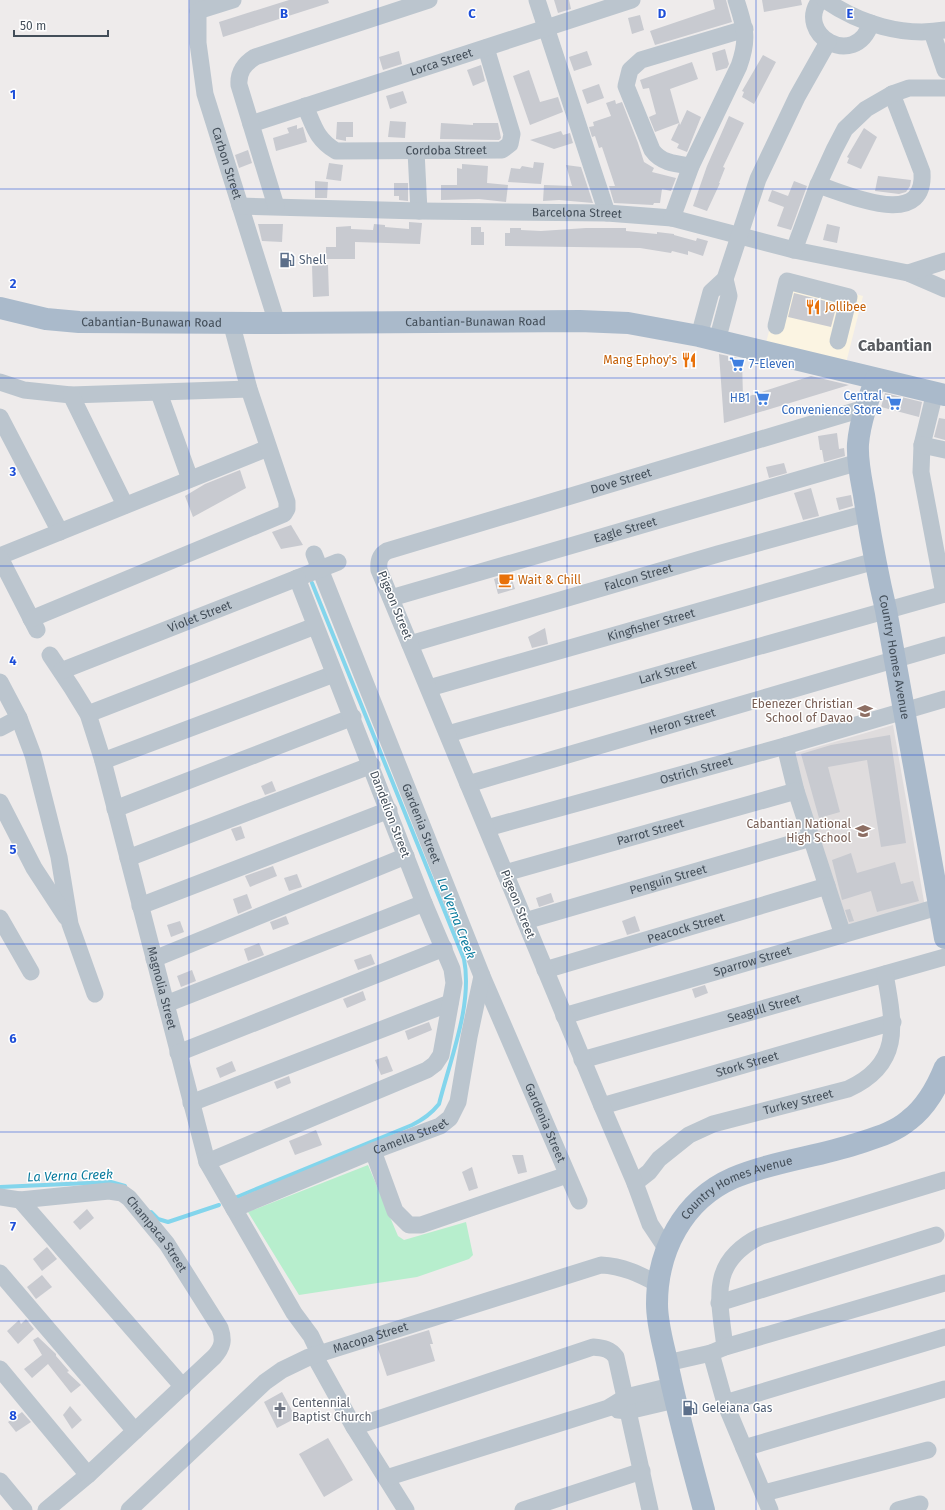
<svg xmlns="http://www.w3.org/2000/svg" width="945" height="1510" font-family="'Fira Sans',sans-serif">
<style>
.commercial{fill:#fbf4e2}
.education{fill:#dfdcdd}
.green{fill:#b7eecd}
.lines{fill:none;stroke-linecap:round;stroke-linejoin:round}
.stream{stroke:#83d5ec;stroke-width:4}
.building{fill:#c8cad0}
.minor{stroke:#bbc5ce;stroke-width:17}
.major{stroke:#aabacb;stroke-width:22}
.grid{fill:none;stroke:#1d4ed8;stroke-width:1;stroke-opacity:0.55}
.labels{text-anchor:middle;stroke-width:3;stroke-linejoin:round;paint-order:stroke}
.street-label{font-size:12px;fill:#434e59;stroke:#fff}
.service-label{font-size:12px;fill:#4e5e75;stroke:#fff;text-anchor:start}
.food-label{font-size:12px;fill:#c56008;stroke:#fff;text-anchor:start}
.shop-label{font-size:12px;fill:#366cbe;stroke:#fff;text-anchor:end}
.education-label{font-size:12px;fill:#785e54;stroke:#fff;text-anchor:end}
.worship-label{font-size:12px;fill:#5b616d;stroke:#fff;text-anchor:start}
.water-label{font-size:13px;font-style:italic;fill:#0a7c9f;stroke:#fff}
.district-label{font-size:16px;font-weight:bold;fill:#585b60;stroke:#fff}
.grid-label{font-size:13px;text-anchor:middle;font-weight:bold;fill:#1d4ed8;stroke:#fff;stroke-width:3;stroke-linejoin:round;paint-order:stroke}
</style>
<rect width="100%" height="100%" fill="#eeebeb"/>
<path class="commercial" d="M783 276 863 296 846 363 766 343Z"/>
<path class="education" d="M893 725 925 907 845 931 793 754Z"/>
<path class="green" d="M368 1165 398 1236 404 1240 466 1222 473 1255 469 1259 417 1277 299 1295 248 1212Z"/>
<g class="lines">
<g class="stream">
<path d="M0 1187 111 1182 125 1186"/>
<path d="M237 1197 412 1125C424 1119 431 1114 439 1104 450 1060 473 1004 464 959L312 583"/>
<path d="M151 1212 158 1219 168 1222 219 1205"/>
</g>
</g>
<g class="building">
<path d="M289 0H328L329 3 223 37 219 22Z"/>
<path d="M554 0H569L571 9 558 13Z"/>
<path d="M713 0H726L732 22 655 45 650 31 715 9Z"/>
<path d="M762 0H801L802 5 764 12Z"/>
<path d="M640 15 644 30 632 34 628 18Z"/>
<path d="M725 49 729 64 727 68 716 71 712 53Z"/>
<path d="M399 51 402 64 383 70 379 57Z"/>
<path d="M587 51 592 65 574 71 569 57Z"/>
<path d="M763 55 776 62 754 104 742 97 744 92 742 91Z"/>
<path d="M692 62 698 79 670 89 680 125 687 110 701 117 687 152 677 148 679 144 671 140 679 123 655 132 649 117 656 114 649 88 643 89 640 80Z"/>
<path d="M481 65 485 81 473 86 467 70Z"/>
<path d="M529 70 540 102 558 97 563 112 530 125 513 76Z"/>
<path d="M599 84 604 98 587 104 582 90Z"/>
<path d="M403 91 407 103 390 109 386 96Z"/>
<path d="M615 100 616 104 622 102 638 143 644 162 654 168 652 172 676 178 671 191 662 189 660 203H654L653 205 614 203 609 186H615L602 147 599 148 595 136 592 137 589 127 594 126 593 122 611 116 606 103Z"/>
<path d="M729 116 744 123 723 167 725 168 719 183H720L707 211 693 206 707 166Z"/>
<path d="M390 121 406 122 405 138 388 137Z"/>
<path d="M337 122H353V137H346V141L336 139Z"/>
<path d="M441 123 473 125V123H498L501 138 499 140 440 139Z"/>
<path d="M297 125V129L303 127 307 142 276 151 273 138 289 133 287 128Z"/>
<path d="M864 128 877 137 861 169 847 163 849 158 847 157Z"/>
<path d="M561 131 563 135 570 133 573 143 554 149 530 140Z"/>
<path d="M248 150 252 163 239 168 235 155Z"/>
<path d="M534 162 544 163 541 184 508 182 511 168 520 169 522 166 533 168Z"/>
<path d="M329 163 343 165 341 181 326 179Z"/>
<path d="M462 164 488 166 487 183 508 185 506 202 479 199 441 200V185H457V168L462 169Z"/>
<path d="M566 165 581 167 593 203 559 200 543 201 544 185 572 186Z"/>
<path d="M878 176 911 180 910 186 906 192 899 194 875 191Z"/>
<path d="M315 181 328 182 327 198H315Z"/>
<path d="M794 181 807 186 791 230 777 226 784 207 768 201 772 190 788 196Z"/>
<path d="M394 183H408V201L399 200V196H394Z"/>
<path d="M409 222 422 223 420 244 355 242V259H326V247H336V227L351 226V229L373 230 374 224 385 225V227L409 229Z"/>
<path d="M258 224H283L282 242 262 241Z"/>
<path d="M827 224 840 227 837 243 823 240Z"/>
<path d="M471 227H481V232H484V245H471Z"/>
<path d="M510 228H521V230L541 231 586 228H626V231L657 234V232L674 234V235L696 241 697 238 708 241 703 256 688 251V255L672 251 671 253 640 248 505 246V233H510Z"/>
<path d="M328 265 329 296 313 297 312 266Z"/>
<path d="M794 293 837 304 831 327 788 317Z"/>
<path d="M719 354 742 359 743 398 811 376 849 385 724 423Z"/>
<path d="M885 393 922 402 919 417 881 407Z"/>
<path d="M939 418 945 419V440L934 437Z"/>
<path d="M837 433 839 449 844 448 845 456 824 462 822 450H820L818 436Z"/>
<path d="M784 463 787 473 769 478 766 467Z"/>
<path d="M240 470 246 488 193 517 185 496 205 484Z"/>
<path d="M811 488 819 516 803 520 794 493Z"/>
<path d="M851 495 853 506 839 510 836 498Z"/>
<path d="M291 525 303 545 281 549 272 532Z"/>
<path d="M510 574 515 589 498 594 494 579Z"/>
<path d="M545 628 548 644 532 648 528 637Z"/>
<path d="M890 735 906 843 881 847 867 760 828 767 840 812 819 818 801 754 831 745Z"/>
<path d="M272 781 276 791 265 795 261 786Z"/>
<path d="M241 826 245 838 236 841 231 829Z"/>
<path d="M851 853 857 873 895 862 901 884 913 881 919 901 877 912 871 891 842 900 832 860Z"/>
<path d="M273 866 277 876 250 887 245 876Z"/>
<path d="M297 874 302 887 289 891 284 878Z"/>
<path d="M551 893 554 902 539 907 536 898Z"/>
<path d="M247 894 252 908 238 914 233 899Z"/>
<path d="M850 909 854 921 849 922 845 910Z"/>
<path d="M286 916 289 924 273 930 270 922Z"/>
<path d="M635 916 640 931 627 935 622 921Z"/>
<path d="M180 921 184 932 171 937 167 925Z"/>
<path d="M259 943 264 955 248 961 244 949Z"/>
<path d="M371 954 375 964 358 970 354 960Z"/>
<path d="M192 970 196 981 181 987 177 976Z"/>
<path d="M705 985 708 993 695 998 692 989Z"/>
<path d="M363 991 366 1000 347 1008 343 999Z"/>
<path d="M429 1022 432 1030 408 1040 405 1031Z"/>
<path d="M387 1056 393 1071 381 1075 375 1060Z"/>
<path d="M232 1061 236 1071 220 1078 216 1068Z"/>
<path d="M289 1076 291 1083 277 1089 274 1082Z"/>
<path d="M316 1130 322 1145 295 1155 289 1141Z"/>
<path d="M512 1155H523L527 1172 518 1174Z"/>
<path d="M472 1167 478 1188 469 1191 462 1172Z"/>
<path d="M87 1209 94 1218 80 1230 73 1222Z"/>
<path d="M47 1247 57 1259 42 1271 33 1259Z"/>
<path d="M42 1275 52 1287 36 1299 27 1287Z"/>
<path d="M26 1319 34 1329 18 1344 7 1331 19 1320 21 1324Z"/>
<path d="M429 1330 433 1344H430L435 1361 387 1376 377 1346Z"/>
<path d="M38 1337 56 1354V1356L69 1371 67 1372 81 1385 71 1393 48 1364 32 1378 24 1369 42 1355 33 1340Z"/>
<path d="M282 1392 296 1418 277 1428 264 1402Z"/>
<path d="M70 1406 82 1420 72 1429 63 1415Z"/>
<path d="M22 1412 31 1422 16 1432 8 1422Z"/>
<path d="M328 1438 353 1480 324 1497 299 1454Z"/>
</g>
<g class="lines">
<g class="minor">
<path id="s1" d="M198 0V43L205 94 277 323"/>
<path d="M537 0 607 213"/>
<path d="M820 0C794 34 855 71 871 23"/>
<path d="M825 0C860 24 903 37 945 30"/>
<path d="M198 11 233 0"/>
<path d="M932 32 945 70"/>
<path id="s2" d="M305 106C314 126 316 139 336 151L502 150 510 144 512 134 486 48"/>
<path id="s3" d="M251 124 632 0"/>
<path d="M416 151 419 211"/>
<path d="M691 166C676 164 661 163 652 150L626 86 630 70 641 60 745 29"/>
<path d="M818 185C848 194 926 231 922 172L892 94"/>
<path id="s4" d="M240 206 419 211 607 213 672 218 794 250 908 273 945 289"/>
<path d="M276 206 239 85C238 72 244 64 255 57L429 0"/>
<path d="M672 218 691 166 739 66C749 38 745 28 736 0"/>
<path d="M794 250 818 185 834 150 845 129 866 109 892 94 909 88H945"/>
<path d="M908 273 945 261"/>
<path d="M776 326 787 281 849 297 838 341"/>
<path d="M699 336 711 292 725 279 758 179 797 97 828 42"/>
<path d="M717 341 729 296 725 279"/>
<path d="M0 382 24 390 71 395 249 389"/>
<path d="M935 392 922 445 921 472 944 594"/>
<path d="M159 393 190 479"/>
<path d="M71 395 125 505"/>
<path d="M0 417 60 532"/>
<path d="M922 445 945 450"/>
<path id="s5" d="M314 554 482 976 579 1201"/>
<path d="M0 556 268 448"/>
<path d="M0 558 37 630"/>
<path id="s6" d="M391 598 859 462"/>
<path d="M31 619 284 514 287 509V502L249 389 231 322"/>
<path id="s7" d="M410 644 718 554 867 513"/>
<path id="s8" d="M50 655 72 688 88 714 103 761 207 1162 294 1313 311 1336 319 1353"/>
<path id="s9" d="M61 671 338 562"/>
<path d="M0 682 19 718 33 755 59 857 70 924 95 994"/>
<path id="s10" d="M429 688 875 561"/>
<path d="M88 714 315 626"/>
<path d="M0 728 19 718"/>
<path id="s11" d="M448 734 945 594"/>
<path d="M785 746 796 791 843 935"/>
<path d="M103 761 334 674"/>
<path id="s12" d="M468 784 945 645"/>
<path d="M0 802 34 868 66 917"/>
<path d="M115 809 353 717"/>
<path id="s13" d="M487 828 785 746 945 699"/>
<path d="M128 858 372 765"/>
<path id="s14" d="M505 873 796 791"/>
<path d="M140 906 389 810"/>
<path d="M0 918 31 972"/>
<path id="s15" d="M525 921 811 838"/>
<path d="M154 959 406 856"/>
<path id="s16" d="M545 970 827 886"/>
<path d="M166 1004 424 903"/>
<path id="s17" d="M564 1016 945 905"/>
<path d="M178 1053 444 948"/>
<path id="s18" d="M582 1060 945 957"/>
<path d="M191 1103 450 1003"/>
<path id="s19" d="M602 1106 893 1022"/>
<path d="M373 1151 395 1211 409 1225H421L567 1175"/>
<path d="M207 1162 427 1070 435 1064 441 1055 454 983 452 969 424 903 297 578"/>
<path id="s20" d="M635 1183 649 1172 659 1159 689 1135 713 1124 848 1089C903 1064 894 1024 885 974"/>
<path id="s21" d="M0 1197 20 1200 109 1191 122 1193 129 1198 167 1244 220 1328C224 1340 223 1347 214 1357L88 1475 46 1510"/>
<path d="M20 1200 183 1387"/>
<path id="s22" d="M234 1209 373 1151 440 1126 450 1118 458 1102 469 1037 482 976"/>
<path id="s23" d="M666 1248 650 1224 635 1183 602 1106 379 570C378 561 380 555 387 551L865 408"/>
<path d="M0 1273 135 1431"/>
<path d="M719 1303 936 1235"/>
<path d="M725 1347C719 1298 708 1262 761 1236L945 1180"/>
<path d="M711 1353 725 1403 770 1510"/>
<path d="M314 1355 354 1427 406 1510"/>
<path d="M667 1363 711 1353 725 1347 945 1283"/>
<path d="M0 1369 88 1475"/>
<path d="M725 1403 945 1337"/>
<path d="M618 1410 628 1411 675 1400"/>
<path d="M354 1427 593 1347C604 1348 610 1349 616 1357L650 1510"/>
<path d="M744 1448 945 1389"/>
<path d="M386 1478 608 1408 626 1397 671 1386"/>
<path d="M0 1481 24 1510"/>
<path d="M764 1493 928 1450"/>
<path id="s24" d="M129 1510 265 1382 282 1370 309 1357 601 1265C623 1266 639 1274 658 1284"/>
<path d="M523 1510 642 1471"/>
<path d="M898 1510 920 1504"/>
</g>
<g class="major">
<path id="s25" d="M0 308 46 319 79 322 277 323 580 321 628 323 699 336 945 395"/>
<path id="s26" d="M876 379C868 400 860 421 858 444 857 461 861 479 864 495 870 534 877 572 886 610L945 938"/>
<path id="s27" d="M704 1510C691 1461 677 1412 667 1362 663 1343 657 1324 657 1304 657 1251 683 1200 733 1178 771 1162 816 1157 856 1144 874 1138 894 1133 909 1120 927 1106 937 1087 945 1067"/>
</g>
</g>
<path class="grid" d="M189 0V1510M378 0V1510M567 0V1510M756 0V1510M0 189H945M0 378H945M0 566H945M0 755H945M0 944H945M0 1132H945M0 1321H945"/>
<defs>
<g id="fuel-bare" transform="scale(1.2)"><path d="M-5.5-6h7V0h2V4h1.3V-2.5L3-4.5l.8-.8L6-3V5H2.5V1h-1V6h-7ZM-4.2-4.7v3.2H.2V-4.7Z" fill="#5c6f8a" stroke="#fff" stroke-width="2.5" paint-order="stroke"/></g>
<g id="restaurant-bare" transform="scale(1.2)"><path d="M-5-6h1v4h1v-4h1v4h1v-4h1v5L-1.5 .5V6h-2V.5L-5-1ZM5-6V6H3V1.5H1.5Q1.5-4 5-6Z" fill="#e8710a" stroke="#fff" stroke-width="2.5" paint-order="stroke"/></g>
<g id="supermarket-bare" transform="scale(1.2)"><path d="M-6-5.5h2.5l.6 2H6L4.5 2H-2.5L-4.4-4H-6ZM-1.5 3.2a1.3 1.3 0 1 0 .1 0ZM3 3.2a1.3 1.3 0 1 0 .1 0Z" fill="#3f7fe0" stroke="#fff" stroke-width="2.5" paint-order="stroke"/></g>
<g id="cafe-bare" transform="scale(1.2)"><path d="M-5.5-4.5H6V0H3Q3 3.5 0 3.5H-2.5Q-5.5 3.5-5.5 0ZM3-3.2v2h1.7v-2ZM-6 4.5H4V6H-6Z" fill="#e8710a" stroke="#fff" stroke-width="2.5" paint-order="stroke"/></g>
<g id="school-bare" transform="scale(1.2)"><path d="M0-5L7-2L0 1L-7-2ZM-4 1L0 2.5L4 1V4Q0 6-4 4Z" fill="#8d6e63" stroke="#fff" stroke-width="2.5" paint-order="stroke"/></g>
<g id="church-bare" transform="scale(1.2)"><path d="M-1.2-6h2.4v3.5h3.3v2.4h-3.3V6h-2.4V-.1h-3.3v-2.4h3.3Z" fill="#6b7280" stroke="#fff" stroke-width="2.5" paint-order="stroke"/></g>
</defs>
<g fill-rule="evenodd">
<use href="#fuel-bare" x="287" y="260"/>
<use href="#restaurant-bare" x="813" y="307"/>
<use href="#restaurant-bare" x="689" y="360"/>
<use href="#supermarket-bare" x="737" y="364"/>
<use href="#supermarket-bare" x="762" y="398"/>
<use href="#supermarket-bare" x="894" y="403"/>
<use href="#cafe-bare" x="506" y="580"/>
<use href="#school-bare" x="865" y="711"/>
<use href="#school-bare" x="863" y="831"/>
<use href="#fuel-bare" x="690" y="1408"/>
<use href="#church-bare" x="280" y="1410"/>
</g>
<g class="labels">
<g class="street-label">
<text dy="4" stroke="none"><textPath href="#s3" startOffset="200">Lorca Street</textPath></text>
<text dy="4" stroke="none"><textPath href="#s2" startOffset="166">Cordoba Street</textPath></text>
<text dy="4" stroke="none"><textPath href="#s1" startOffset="167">Carbon Street</textPath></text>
<text dy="4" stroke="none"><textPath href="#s4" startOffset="337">Barcelona Street</textPath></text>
<text dy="4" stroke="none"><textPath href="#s25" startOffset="153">Cabantian-Bunawan Road</textPath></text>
<text dy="4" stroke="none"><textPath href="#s25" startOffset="477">Cabantian-Bunawan Road</textPath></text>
<text dy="4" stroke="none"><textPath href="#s23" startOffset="1003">Dove Street</textPath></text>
<text dy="4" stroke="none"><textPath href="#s6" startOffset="244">Eagle Street</textPath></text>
<text dy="4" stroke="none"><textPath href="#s7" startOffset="238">Falcon Street</textPath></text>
<text transform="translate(395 605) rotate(68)" y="4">Pigeon Street</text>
<text dy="4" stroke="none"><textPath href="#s9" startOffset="149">Violet Street</textPath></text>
<text dy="4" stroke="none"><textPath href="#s10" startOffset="231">Kingfisher Street</textPath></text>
<text dy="4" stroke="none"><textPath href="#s26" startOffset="284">Country Homes Avenue</textPath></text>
<text dy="4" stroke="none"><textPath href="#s11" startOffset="228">Lark Street</textPath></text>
<text dy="4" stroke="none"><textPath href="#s12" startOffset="223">Heron Street</textPath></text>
<text dy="4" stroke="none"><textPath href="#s13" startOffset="217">Ostrich Street</textPath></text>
<text transform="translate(390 814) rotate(69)" y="4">Dandelion Street</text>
<text dy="4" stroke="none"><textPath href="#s5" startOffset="290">Gardenia Street</textPath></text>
<text dy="4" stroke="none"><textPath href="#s14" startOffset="151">Parrot Street</textPath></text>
<text dy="4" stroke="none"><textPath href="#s15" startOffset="149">Penguin Street</textPath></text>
<text transform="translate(518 904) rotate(68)" y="4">Pigeon Street</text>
<text dy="4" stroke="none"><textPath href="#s16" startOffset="147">Peacock Street</textPath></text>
<text dy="4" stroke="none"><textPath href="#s17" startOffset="196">Sparrow Street</textPath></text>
<text dy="4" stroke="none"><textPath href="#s8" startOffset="354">Magnolia Street</textPath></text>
<text dy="4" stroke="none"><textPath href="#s18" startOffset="189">Seagull Street</textPath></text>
<text dy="4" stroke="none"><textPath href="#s19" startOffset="151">Stork Street</textPath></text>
<text dy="4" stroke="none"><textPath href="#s20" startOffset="187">Turkey Street</textPath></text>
<text dy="4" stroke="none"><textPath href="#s5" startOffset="614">Gardenia Street</textPath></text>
<text dy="4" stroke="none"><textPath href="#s22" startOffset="191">Camella Street</textPath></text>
<text dy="4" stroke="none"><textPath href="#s27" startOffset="366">Country Homes Avenue</textPath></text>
<text dy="4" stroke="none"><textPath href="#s21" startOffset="177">Champaca Street</textPath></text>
<text dy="4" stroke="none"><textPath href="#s24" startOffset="302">Macopa Street</textPath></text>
</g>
<g class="service-label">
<text x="299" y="264">Shell</text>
<text x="702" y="1412">Geleiana Gas</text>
</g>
<g class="food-label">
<text x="825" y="311">Jollibee</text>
<text x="677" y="364" text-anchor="end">Mang Ephoy's</text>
<text x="518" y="584">Wait &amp; Chill</text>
</g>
<g class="shop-label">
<text x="749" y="368" text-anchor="start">7-Eleven</text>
<text x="882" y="400">Central<tspan x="882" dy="14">Convenience Store</tspan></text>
<text x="750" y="402">HB1</text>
</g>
<g class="education-label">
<text x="853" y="708">Ebenezer Christian<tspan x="853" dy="14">School of Davao</tspan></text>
<text x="851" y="828">Cabantian National<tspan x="851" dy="14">High School</tspan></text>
</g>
<g class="worship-label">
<text x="292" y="1407">Centennial<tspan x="292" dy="14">Baptist Church</tspan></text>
</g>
<g class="water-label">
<text transform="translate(457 918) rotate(69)" y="5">La Verna Creek</text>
<text transform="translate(70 1175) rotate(-2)" y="5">La Verna Creek</text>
</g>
<g class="district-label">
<text x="895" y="351">Cabantian</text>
</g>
</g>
<g class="grid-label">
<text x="284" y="18">B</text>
<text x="472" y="18">C</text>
<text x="662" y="18">D</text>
<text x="850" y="18">E</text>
<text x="13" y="99">1</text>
<text x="13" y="288">2</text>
<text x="13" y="476">3</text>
<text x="13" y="665">4</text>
<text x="13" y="854">5</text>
<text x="13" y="1043">6</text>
<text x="13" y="1231">7</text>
<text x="13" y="1420">8</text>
</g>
<path d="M14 30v6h94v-6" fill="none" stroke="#434e59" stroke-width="2"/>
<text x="20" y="30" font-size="12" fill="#434e59" stroke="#ffffff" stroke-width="3" paint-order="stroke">50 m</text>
</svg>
